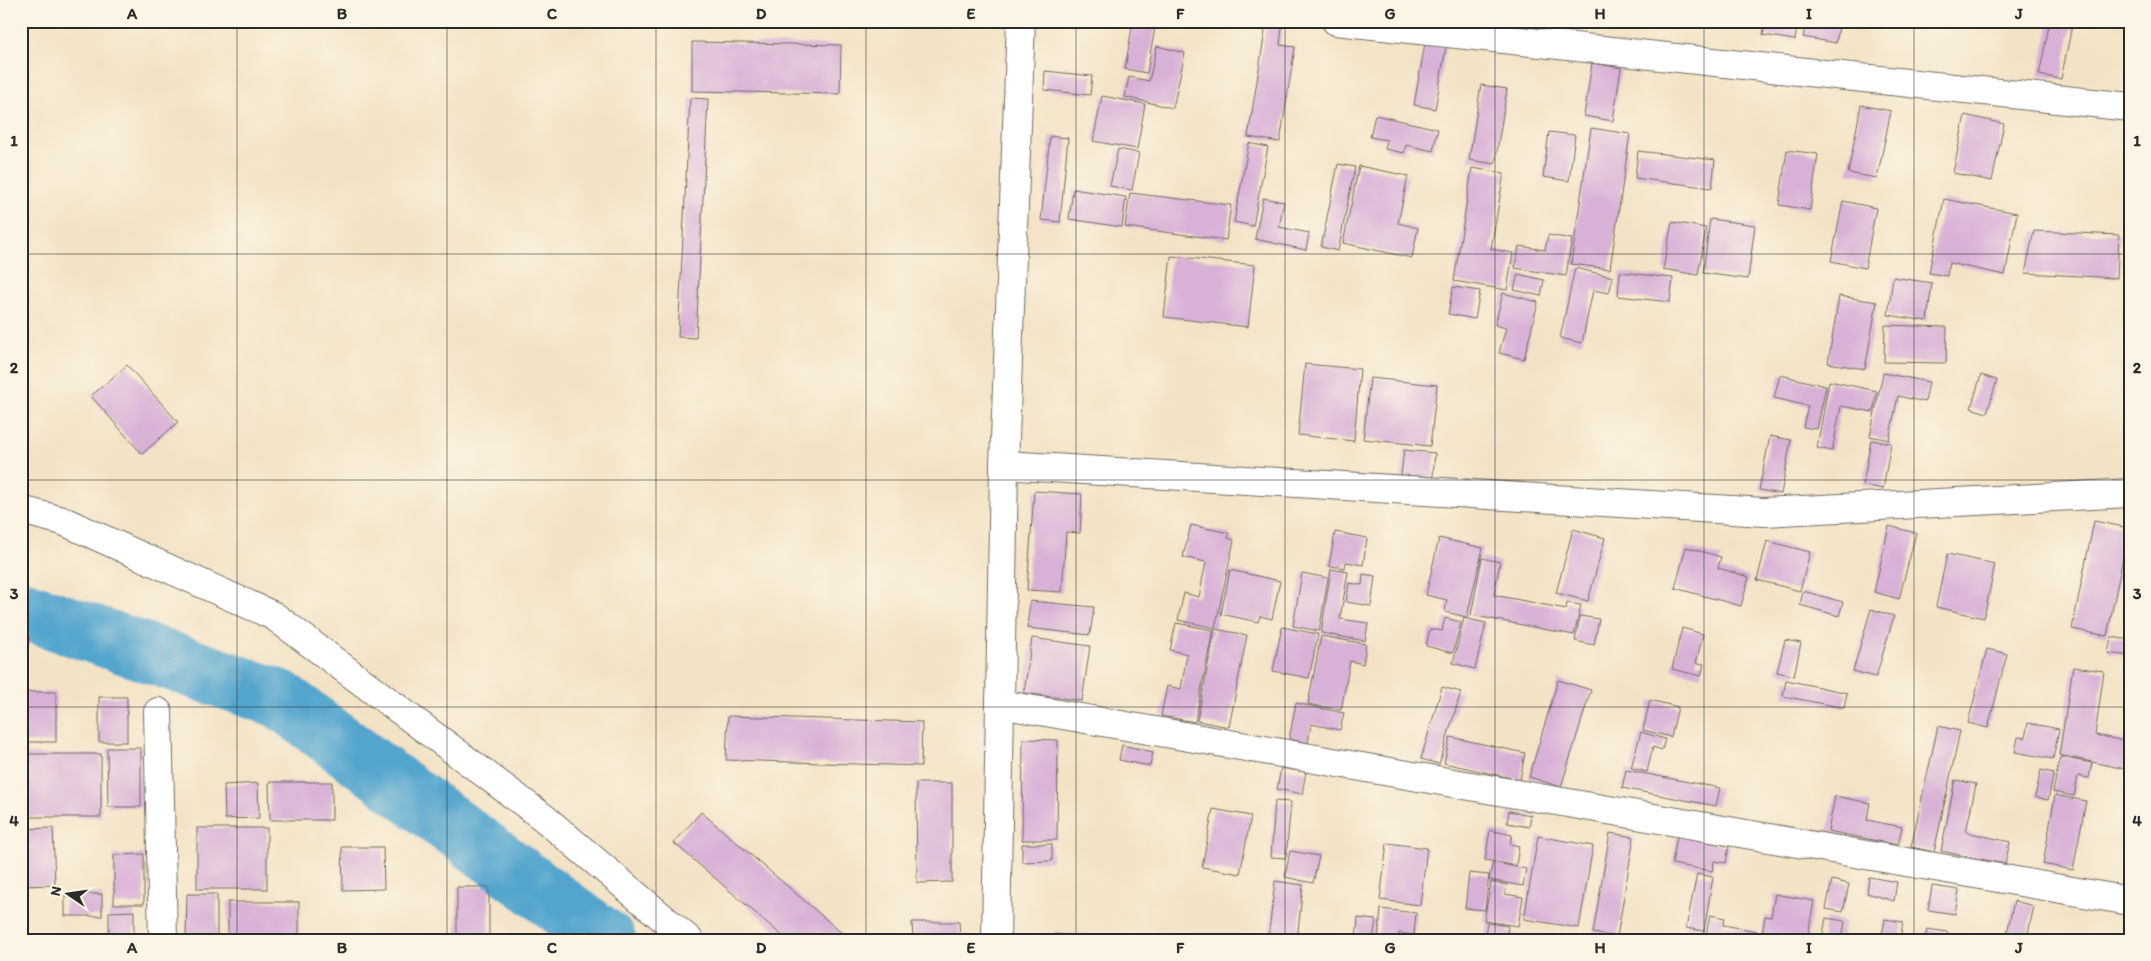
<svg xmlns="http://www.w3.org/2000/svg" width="2151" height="961" font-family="Itim,sans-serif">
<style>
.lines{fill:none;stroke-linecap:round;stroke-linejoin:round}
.river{stroke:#53a5ce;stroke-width:59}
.building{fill:#d8b1d7}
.street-casing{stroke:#716b61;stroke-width:30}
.secondary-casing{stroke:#716b61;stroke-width:30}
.street{stroke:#fff;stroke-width:28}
.secondary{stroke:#fff;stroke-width:28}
.grid{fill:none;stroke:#2b2b2b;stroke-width:1;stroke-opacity:0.55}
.neatline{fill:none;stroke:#2b2b2b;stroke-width:2}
.grid-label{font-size:16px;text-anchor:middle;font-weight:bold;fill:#2b2b2b}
</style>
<rect width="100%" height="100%" fill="#fcf5e5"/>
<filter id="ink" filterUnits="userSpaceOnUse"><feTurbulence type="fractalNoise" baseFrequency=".02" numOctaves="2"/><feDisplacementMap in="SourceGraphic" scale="10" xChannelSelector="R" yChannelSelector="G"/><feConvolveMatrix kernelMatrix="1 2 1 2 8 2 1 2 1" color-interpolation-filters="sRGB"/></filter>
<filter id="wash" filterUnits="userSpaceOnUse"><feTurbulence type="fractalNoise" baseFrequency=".0096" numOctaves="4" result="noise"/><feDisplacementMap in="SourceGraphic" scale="20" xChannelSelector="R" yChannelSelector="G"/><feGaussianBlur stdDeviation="1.12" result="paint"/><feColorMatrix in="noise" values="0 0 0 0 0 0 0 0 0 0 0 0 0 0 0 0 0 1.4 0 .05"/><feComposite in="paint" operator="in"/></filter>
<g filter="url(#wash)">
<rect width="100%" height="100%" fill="#f3e3c6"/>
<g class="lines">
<path class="river" d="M21 609 280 699 607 940"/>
</g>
<g id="blocks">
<g class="building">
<path d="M1133 21H1156L1147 73 1125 69Z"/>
<path d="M1765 21H1798L1795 40 1763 35Z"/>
<path d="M1806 21H1840L1836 43 1803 37Z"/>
<path d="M2050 21H2073L2061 79 2039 75Z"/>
<path d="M1266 25 1282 27 1280 45 1295 47 1280 142 1248 137Z"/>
<path d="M692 42 841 45 840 94 692 91Z"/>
<path d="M1425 43 1446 47 1435 109 1414 105Z"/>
<path d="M1157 46 1185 53 1173 108 1125 97 1129 77 1149 81Z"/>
<path d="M1592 63 1621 68 1613 121 1584 116Z"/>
<path d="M1045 71 1092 76 1090 95 1044 90Z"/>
<path d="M1481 85 1507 89 1495 164 1469 160Z"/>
<path d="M1102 96 1145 104 1137 149 1093 141Z"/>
<path d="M690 98 708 99 696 338 678 337Z"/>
<path d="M1861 105 1891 111 1877 178 1848 173Z"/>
<path d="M1375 115 1438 129 1433 151 1406 145 1404 153 1385 149 1387 140 1370 137Z"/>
<path d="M1965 115 2004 124 1992 181 1953 173Z"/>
<path d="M1591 128 1630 134 1610 269 1571 264Z"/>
<path d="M1549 132 1575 135 1569 181 1543 177Z"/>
<path d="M1050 136 1068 138 1060 222 1041 220Z"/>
<path d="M1249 143 1268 147 1253 226 1234 222Z"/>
<path d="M1118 149 1139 153 1132 190 1110 186Z"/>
<path d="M1787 150 1818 154 1810 210 1779 205Z"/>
<path d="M1638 151 1715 160 1712 188 1635 178Z"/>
<path d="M1338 164 1355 167 1338 251 1321 247Z"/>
<path d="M1359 166 1408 176 1398 223 1418 228 1412 258 1343 243Z"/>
<path d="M1472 168 1504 173 1491 249 1513 253 1507 290 1454 281Z"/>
<path d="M1073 189 1126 197 1122 227 1069 219Z"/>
<path d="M1130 193 1231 205 1226 240 1125 227Z"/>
<path d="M1263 198 1284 202 1279 227 1309 233 1306 250 1255 239Z"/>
<path d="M1944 199 2017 213 2005 275 1949 263 1947 276 1929 273Z"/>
<path d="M1843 201 1876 208 1865 268 1831 261Z"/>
<path d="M1710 219 1755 225 1748 279 1703 273Z"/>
<path d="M1672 222 1706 228 1698 275 1663 269Z"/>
<path d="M2034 231 2119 235 2117 278 2025 273Z"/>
<path d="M1548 235 1572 239 1566 276 1515 268 1519 246 1545 250Z"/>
<path d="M1171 256 1255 265 1248 327 1164 317Z"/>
<path d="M1575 268 1613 277 1609 293 1593 290 1582 343 1560 338Z"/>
<path d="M1620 272 1673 278 1670 302 1618 296Z"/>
<path d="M1518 274 1544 280 1541 296 1514 290Z"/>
<path d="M1893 277 1932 283 1927 321 1888 315Z"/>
<path d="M1453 287 1480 291 1475 319 1448 314Z"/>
<path d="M1503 293 1538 302 1524 359 1499 353 1506 328 1495 325Z"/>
<path d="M1839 296 1877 302 1865 369 1828 363Z"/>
<path d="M1885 325 1947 327 1946 363 1884 362Z"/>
<path d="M1305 364 1360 369 1354 441 1298 435Z"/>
<path d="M127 365 178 422 142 454 91 396Z"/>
<path d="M1883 373 1929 382 1925 402 1898 396 1889 440 1870 436Z"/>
<path d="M1780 375 1826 386 1817 429 1803 427 1808 406 1774 398Z"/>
<path d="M1981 375 1997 380 1987 413 1971 408Z"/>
<path d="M1370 378 1437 385 1430 446 1363 439Z"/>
<path d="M1829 381 1877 391 1873 412 1841 406 1832 451 1817 448Z"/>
<path d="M1770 436 1791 440 1781 494 1759 490Z"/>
<path d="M1871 440 1891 443 1883 489 1863 485Z"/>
<path d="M1404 450 1435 453 1432 487 1400 484Z"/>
<path d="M1034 491 1082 494 1080 533 1066 532 1062 592 1027 590Z"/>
<path d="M2094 521 2129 528 2107 636 2072 629Z"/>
<path d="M1191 525 1229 533 1228 538 1234 540 1215 628 1178 620 1184 593 1199 597 1206 562 1183 557Z"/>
<path d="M1889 526 1916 533 1899 599 1874 592Z"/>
<path d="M1573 529 1605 538 1588 601 1556 593Z"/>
<path d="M1335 532 1367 538 1363 565 1346 562 1345 568 1329 566Z"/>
<path d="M1439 538 1483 548 1467 617 1445 612 1447 600 1426 595Z"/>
<path d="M1767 541 1810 552 1800 591 1757 580Z"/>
<path d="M1686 547 1721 557 1718 568 1749 577 1741 606 1675 588Z"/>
<path d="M1947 554 1995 564 1984 618 1936 607Z"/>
<path d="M1482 558 1500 562 1494 595 1566 609 1567 603 1581 605 1574 635 1471 615Z"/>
<path d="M1331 569 1348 572 1340 619 1368 623 1365 641 1321 633Z"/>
<path d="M1230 570 1280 581 1272 619 1260 616 1258 622 1221 614Z"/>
<path d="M1302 573 1328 578 1319 631 1293 626Z"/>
<path d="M1363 574 1375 576 1371 606 1346 602 1349 583 1362 585Z"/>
<path d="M1803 591 1843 602 1839 616 1800 605Z"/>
<path d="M1030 601 1094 607 1090 635 1027 628Z"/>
<path d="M1871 609 1894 616 1876 677 1853 671Z"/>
<path d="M1580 616 1599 619 1594 645 1575 641Z"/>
<path d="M1445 618 1461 622 1453 653 1426 646 1430 629 1442 631Z"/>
<path d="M1464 618 1486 623 1475 669 1453 663Z"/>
<path d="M1176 623 1213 630 1195 722 1161 716 1167 686 1181 689 1187 654 1170 650Z"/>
<path d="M1282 627 1318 634 1309 678 1273 671Z"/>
<path d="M1682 628 1703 634 1696 663 1704 664 1701 676 1672 669Z"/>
<path d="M1215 629 1247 635 1229 727 1197 721Z"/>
<path d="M21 635 30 637 26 655 21 654Z"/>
<path d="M1321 636 1366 644 1363 664 1350 661 1341 710 1308 704Z"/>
<path d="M2111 637 2130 640V656L2108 653Z"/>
<path d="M1032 638 1090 646 1082 701 1024 693Z"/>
<path d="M1785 640 1801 643 1794 676 1777 672Z"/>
<path d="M1987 649 2007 654 1988 728 1968 723Z"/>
<path d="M2073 667 2104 671 2095 735 2130 742V770L2059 755Z"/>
<path d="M1558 680 1591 690 1561 787 1529 777Z"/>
<path d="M1786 680 1847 693 1844 708 1783 696Z"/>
<path d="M1442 687 1461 692 1439 764 1421 759Z"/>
<rect x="21" y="692" width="35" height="50"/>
<rect x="99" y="697" width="28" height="45"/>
<path d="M1650 700 1678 707 1671 737 1643 730Z"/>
<path d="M1296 703 1344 713 1340 730 1311 724 1308 743 1289 739Z"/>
<path d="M728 716 922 722 921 766 726 760Z"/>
<path d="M2028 723 2059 729 2053 759 2015 752 2018 737 2025 738Z"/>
<path d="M1938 726 1960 731 1934 852 1911 847Z"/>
<path d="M1641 732 1665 739 1662 750 1653 747 1647 772 1631 768Z"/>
<path d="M1450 737 1525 753 1520 780 1444 763Z"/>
<path d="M1023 739 1058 740 1057 840H1022Z"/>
<path d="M1122 745 1153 752 1150 766 1119 760Z"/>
<path d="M107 748H141V807H108Z"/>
<rect x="21" y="754" width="80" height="63"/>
<path d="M2060 757 2092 763 2089 778 2078 776 2074 796 2053 792Z"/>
<path d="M1281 768 1306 772 1302 794 1277 789Z"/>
<path d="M1626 770 1720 788 1716 806 1622 788Z"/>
<path d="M2041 770 2054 773 2048 800 2035 797Z"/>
<path d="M1955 780 1976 784 1966 832 2010 842 2005 864 1941 851Z"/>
<path d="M269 782H332V820H270Z"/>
<path d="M258 783 259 818 225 819 224 785Z"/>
<path d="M916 783H952V882L917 883Z"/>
<path d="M2055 795 2086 801 2073 870 2043 864Z"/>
<path d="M1835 796 1870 803 1867 820 1902 827 1898 845 1828 831Z"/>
<path d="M1275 801 1291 802 1286 858 1271 857Z"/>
<path d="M1213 809 1251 816 1240 874 1202 867Z"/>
<path d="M1509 811 1531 815 1529 827 1507 823Z"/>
<path d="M701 812 850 940H787L674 843Z"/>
<path d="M53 828 55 885 21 886V829Z"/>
<rect x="197" y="828" width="70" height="61"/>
<path d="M1490 830 1512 835 1510 844 1519 846 1516 866 1485 860Z"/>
<path d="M1610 833 1634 837 1617 937 1593 933Z"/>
<path d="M1538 836 1593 846 1579 928 1524 919Z"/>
<path d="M1677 836 1729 846 1726 863 1714 861 1712 871 1672 864Z"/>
<path d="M1387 843 1427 848 1420 905 1380 900Z"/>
<path d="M1022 844H1052V861L1022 862Z"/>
<path d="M342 847H383L384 889 343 890Z"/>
<path d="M1290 851 1319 856 1313 883 1285 877Z"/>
<path d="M144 854V904H114V855Z"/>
<path d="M1493 862 1526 869 1523 886 1489 880Z"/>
<path d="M1469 873 1489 875 1485 910 1465 908Z"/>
<path d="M1697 874 1713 877 1704 931 1686 928Z"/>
<path d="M1869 877 1897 882 1894 901 1867 893Z"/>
<path d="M1832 880 1849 884 1843 912 1826 909Z"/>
<path d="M1275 881 1303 885 1297 940H1268Z"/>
<path d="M1491 882 1507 885 1505 894 1523 897 1518 926 1484 921Z"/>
<path d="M1932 886 1959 890 1955 914 1928 910Z"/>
<rect x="457" y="887" width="32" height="53"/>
<path d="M21 893H23L25 940H21Z"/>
<rect x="65" y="894" width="37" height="22"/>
<path d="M187 894H217V940H186Z"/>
<path d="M1775 894 1814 901 1807 940H1761L1765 916 1771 917Z"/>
<path d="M2014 901 2034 906 2027 938 2007 933Z"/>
<rect x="228" y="902" width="71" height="38"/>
<path d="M1381 909 1416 913 1414 935 1399 933 1398 940H1378Z"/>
<path d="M134 911V940H109V912Z"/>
<path d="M1710 915 1725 918 1723 925 1757 931 1756 940H1705Z"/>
<path d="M1358 918 1376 920 1373 940H1356Z"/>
<path d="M1826 918 1845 921 1842 940H1822Z"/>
<path d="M1885 919 1903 922 1900 940H1881Z"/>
<path d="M912 922H959L960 940H913Z"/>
<path d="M1487 923 1508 926 1507 933 1537 938V940H1484Z"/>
<path d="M1927 929 1948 932 1947 940H1925Z"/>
<path d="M1054 934 1090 937V940H1054Z"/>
<path d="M1463 934 1481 936V940H1462Z"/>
</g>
</g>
</g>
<g filter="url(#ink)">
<use href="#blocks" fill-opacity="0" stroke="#716b61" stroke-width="1"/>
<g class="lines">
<g class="street-casing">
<g id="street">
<path d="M1336 21 2130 107"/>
<path d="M1004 465 1764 512 2130 493"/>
<path d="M21 510 63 521 274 616 544 818 689 940"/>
<path d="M1000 704 2130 901"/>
<path d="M158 712 163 940"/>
</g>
</g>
<g class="secondary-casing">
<path id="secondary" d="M996 940 1004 465 1021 21"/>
</g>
<use href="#street" class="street"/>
<use href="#secondary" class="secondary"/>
</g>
</g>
<path class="grid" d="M237 21V940M447 21V940M656 21V940M866 21V940M1076 21V940M1285 21V940M1495 21V940M1704 21V940M1914 21V940M21 254H2130M21 480H2130M21 707H2130"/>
<rect width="2151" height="961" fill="none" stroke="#fcf5e5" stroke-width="55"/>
<g transform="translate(68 894) rotate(283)" stroke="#fcf5e5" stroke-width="4" paint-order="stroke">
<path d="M0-4L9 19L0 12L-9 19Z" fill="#2b2b2b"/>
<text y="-8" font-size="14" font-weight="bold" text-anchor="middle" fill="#2b2b2b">N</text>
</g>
<rect x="28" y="28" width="2096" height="906" class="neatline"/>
<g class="grid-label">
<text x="132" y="19">A</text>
<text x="342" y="19">B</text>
<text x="552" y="19">C</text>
<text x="761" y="19">D</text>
<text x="971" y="19">E</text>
<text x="1180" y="19">F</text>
<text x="1390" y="19">G</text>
<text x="1600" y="19">H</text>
<text x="1809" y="19">I</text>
<text x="2019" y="19">J</text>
<text x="14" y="146">1</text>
<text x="2137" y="146">1</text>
<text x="14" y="373">2</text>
<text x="2137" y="373">2</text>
<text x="14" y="599">3</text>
<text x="2137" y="599">3</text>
<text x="14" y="826">4</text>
<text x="2137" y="826">4</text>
<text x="132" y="953">A</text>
<text x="342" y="953">B</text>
<text x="552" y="953">C</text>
<text x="761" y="953">D</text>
<text x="971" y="953">E</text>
<text x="1180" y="953">F</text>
<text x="1390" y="953">G</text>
<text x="1600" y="953">H</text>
<text x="1809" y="953">I</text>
<text x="2019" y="953">J</text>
</g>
</svg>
